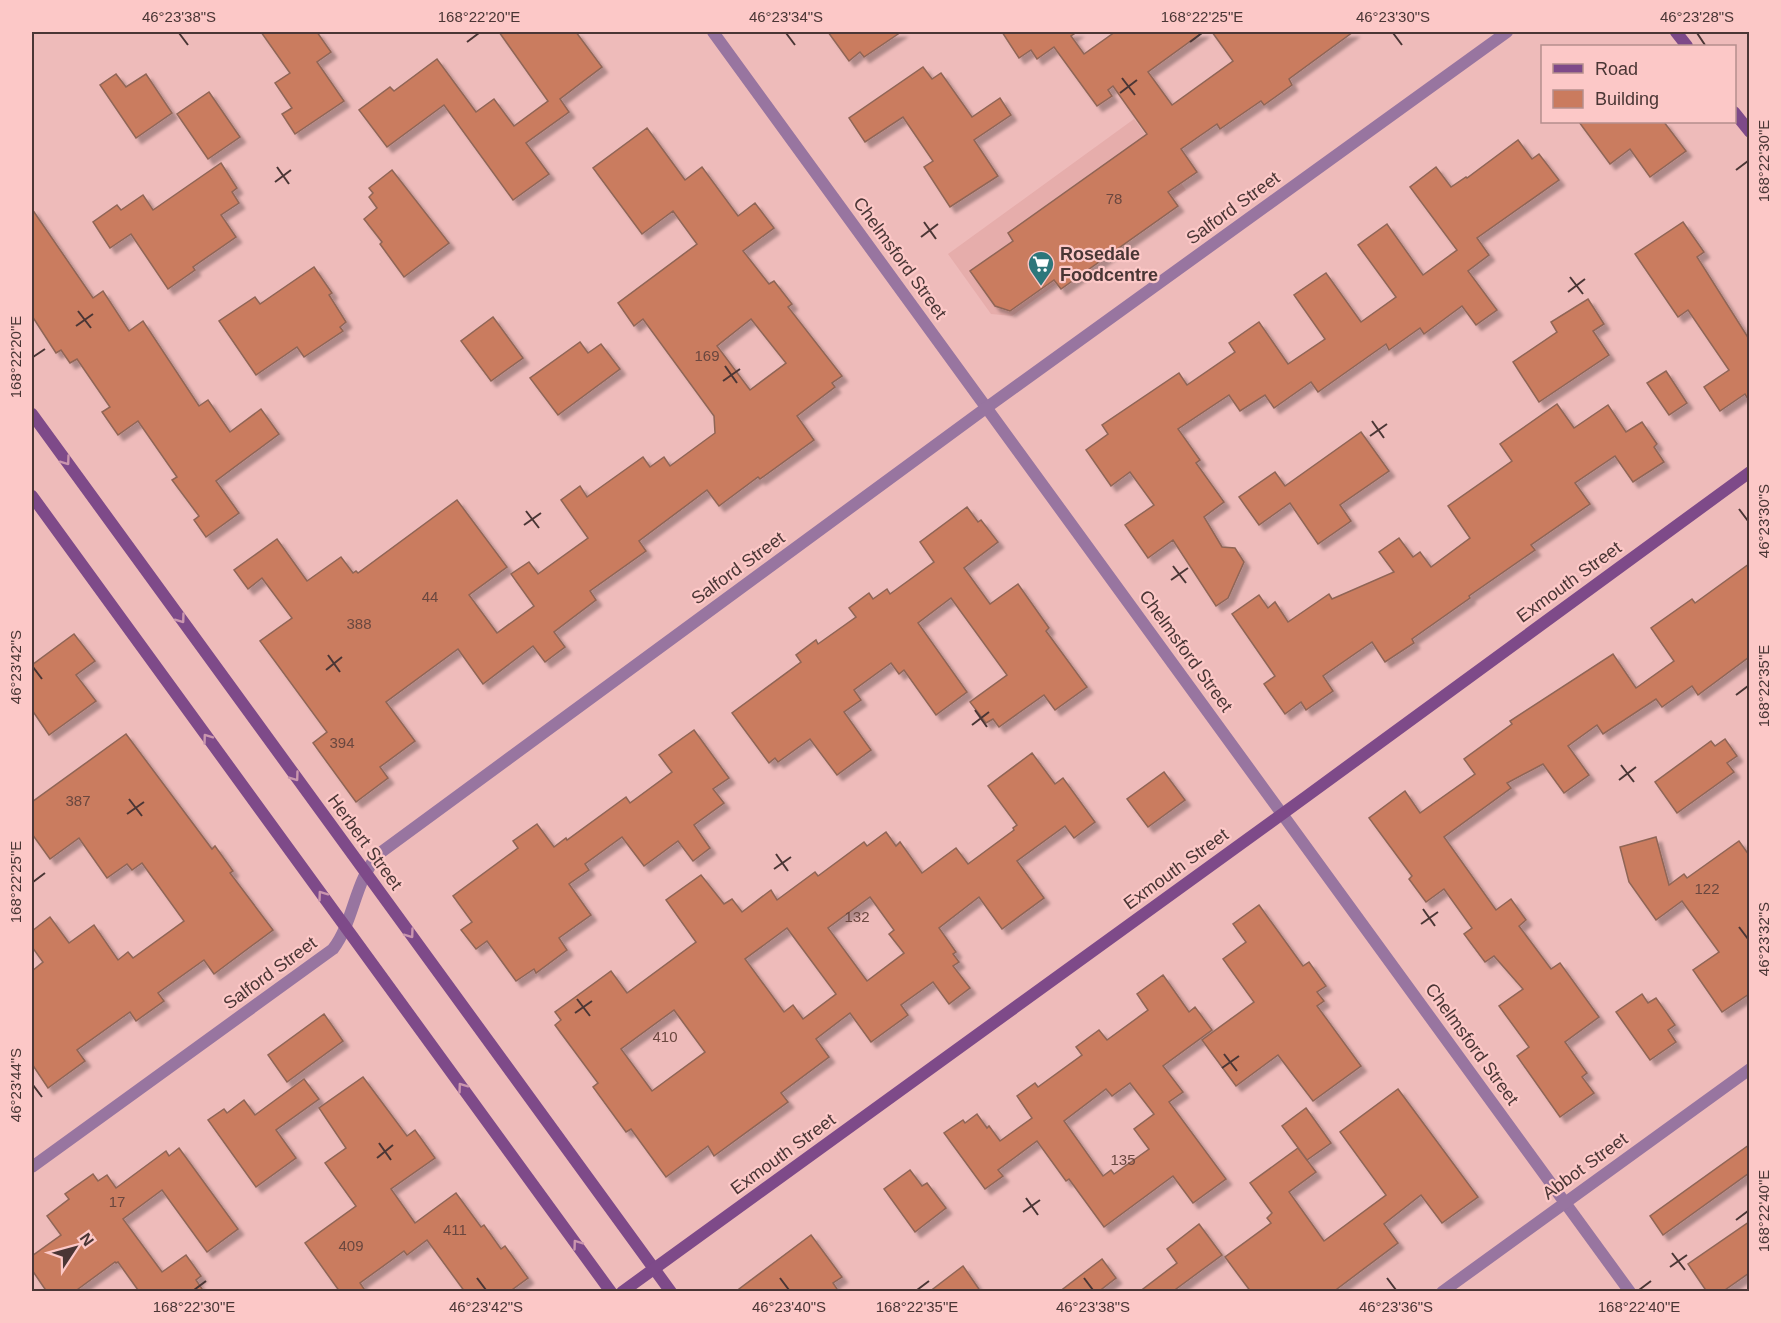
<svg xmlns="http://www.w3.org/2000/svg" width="1781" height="1323" font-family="Arial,sans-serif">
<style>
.built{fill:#e6adab}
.building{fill:#ca7b5e;stroke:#8f6556;stroke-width:1.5;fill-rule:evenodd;filter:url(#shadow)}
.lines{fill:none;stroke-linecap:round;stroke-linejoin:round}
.street{stroke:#9875a0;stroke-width:12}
.secondary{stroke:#7e4a89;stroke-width:12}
.oneway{stroke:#ca96ae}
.ticks{fill:none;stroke:#4a3635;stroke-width:2}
.labels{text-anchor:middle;stroke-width:4.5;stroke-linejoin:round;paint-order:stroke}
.number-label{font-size:15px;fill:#6a473f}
.street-label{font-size:18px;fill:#4a3635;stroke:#fcc8c7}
.poi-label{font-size:18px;font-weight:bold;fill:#4a3635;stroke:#fcc8c7;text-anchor:start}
.neatline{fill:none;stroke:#4a3635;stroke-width:2}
.ticks-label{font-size:15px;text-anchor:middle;fill:#4a3635}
</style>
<defs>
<filter id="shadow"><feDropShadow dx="5.5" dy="5.5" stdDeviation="1.5" flood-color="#0004"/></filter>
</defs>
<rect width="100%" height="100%" fill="#eebbba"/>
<path class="built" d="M1134 119 1186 190 1012 316 991 314 948 254Z"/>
<g class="building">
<path d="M261 32H317L331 52 317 62 344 101 295 134 282 114 292 108 275 83 290 73Z"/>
<path d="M499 32H576L602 67 560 99 569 112 526 143 549 174 513 200 444 105 387 147 359 110 390 87 394 91 437 59 476 112 494 99 514 126 548 101Z"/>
<path d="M828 32H901L864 57 860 52 849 61Z"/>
<path d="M1002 32H1077L1071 36 1084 54 1115 32H1203L1148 72 1172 105 1233 61 1212 32H1353L1289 79 1292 85 1264 105 1261 101 1220 129 1217 124 1181 149 1197 172 1168 192 1178 206 1061 289 1054 280 1010 311 995 306 970 271 1013 241 1008 233 1147 134 1113 86 1108 90 1112 96 1097 106 1054 47 1037 59 1031 50 1019 58Z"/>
<path d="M923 67 932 79 941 73 972 117 1000 98 1011 115 974 140 998 176 950 207 924 167 933 161 903 117 865 142 849 118Z"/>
<path d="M116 74 126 87 146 74 172 113 136 138 100 85Z"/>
<path d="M209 92 240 137 208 159 177 114Z"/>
<path d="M1579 122H1664L1686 151 1650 177 1630 149 1610 164Z"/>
<path d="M647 128 685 180 702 167 738 216 755 203 774 228 743 251 769 284 774 281 792 304 788 307 842 376 832 383 835 387 797 416 814 440 760 479 758 477 719 506 707 490 639 541 646 551 590 591 596 600 554 632 565 647 545 662 533 646 483 684 458 649 386 702 415 741 380 767 388 778 356 802 313 743 327 732 260 641 292 618 262 578 248 589 234 570 277 539 307 581 341 557 353 573 356 571 358 573 457 500 507 567 469 595 497 633 534 606 511 574 529 562 538 574 588 538 561 500 580 486 587 497 643 457 650 467 664 457 670 466 715 433 714 416 643 319 634 326 618 303 697 244 673 211 642 234 593 168ZM751 319 786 363 750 390 717 346Z"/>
<path d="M1518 140 1532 159 1539 154 1559 180 1477 238 1489 255 1468 271 1497 310 1476 325 1462 306 1424 334 1420 328 1389 350 1386 344 1318 392 1311 382 1274 408 1265 395 1240 411 1229 395 1178 429 1200 460 1196 463 1224 502 1204 517 1222 547 1235 548 1244 562 1228 598 1216 606 1173 540 1148 558 1125 525 1154 505 1130 472 1111 486 1086 450 1108 434 1102 425 1179 373 1187 385 1235 352 1229 343 1259 322 1288 364 1325 339 1294 295 1326 273 1361 322 1396 297 1358 245 1387 224 1423 275 1457 250 1410 187 1436 167 1451 187 1466 177 1467 178Z"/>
<path d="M221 163 237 188 232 192 239 203 221 215 236 237 193 267 195 270 168 289 131 234 110 248 93 222 117 205 121 210 143 195 153 210Z"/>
<path d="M392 170 449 243 404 277 380 244 382 242 364 219 377 208 369 197 373 193 369 188Z"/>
<path d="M32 209 93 298 103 291 129 331 143 321 199 406 208 400 230 432 261 409 279 434 216 481 239 513 206 537 194 520 199 516 172 480 177 477 138 421 118 435 102 412 110 407 77 359 70 363 61 350 56 353 32 316Z"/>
<path d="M1683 222 1704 252 1697 257 1749 339V401L1745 394 1720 411 1704 387 1729 370 1688 310 1678 317 1635 254Z"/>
<path d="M314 267 332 293 329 295 346 322 340 327 343 331 304 357 297 347 256 375 219 321 255 297 260 304Z"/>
<path d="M1588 299 1604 324 1593 331 1609 355 1539 402 1513 362 1557 332 1551 322Z"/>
<path d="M493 317 523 358 491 381 461 341Z"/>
<path d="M580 342 588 353 601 344 620 369 558 415 530 378Z"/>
<path d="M1666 371 1687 403 1669 415 1647 383Z"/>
<path d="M1557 404 1574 428 1608 405 1626 432 1642 422 1657 444 1654 447 1664 462 1633 482 1615 456 1575 483 1590 504 1531 545 1535 550 1469 596 1470 598 1412 639 1414 643 1385 662 1372 642 1323 676 1333 691 1306 710 1301 702 1285 714 1264 684 1275 676 1232 614 1259 595 1268 608 1275 602 1288 622 1329 594 1332 599 1394 572 1379 552 1399 538 1413 557 1420 552 1431 567 1470 538 1448 506 1512 461 1500 444Z"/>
<path d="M1361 432 1389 471 1340 505 1351 521 1318 544 1290 503 1259 525 1239 497 1275 472 1285 486Z"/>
<path d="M967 507 978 522 981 520 998 542 964 568 990 604 1018 584 1049 628 1046 631 1087 687 1055 710 1044 695 999 727 993 719 986 723 970 702 1007 675 951 598 918 623 967 692 936 715 904 670 899 674 891 663 854 690 861 700 844 712 871 750 837 775 810 739 778 762 775 758 769 763 732 713 801 662 796 655 816 640 818 644 856 617 849 608 869 593 873 599 887 589 890 594 934 562 920 542Z"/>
<path d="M1749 564V657L1698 695 1692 686 1662 707 1656 699 1603 734 1597 725 1568 746 1589 775 1564 793 1543 764 1507 783 1511 788 1444 837 1496 910 1511 899 1526 920 1519 926 1551 969 1560 963 1599 1017 1565 1042 1587 1073 1582 1077 1594 1093 1560 1117 1517 1056 1529 1047 1499 1006 1523 989 1494 956 1485 962 1464 934 1472 928 1444 889 1426 902 1409 879 1412 876 1369 818 1405 791 1420 813 1475 774 1464 759 1512 724 1510 721 1613 654 1636 688 1674 661 1651 628 1692 599 1695 603Z"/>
<path d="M74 634 95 661 76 675 96 701 49 735 32 710V665Z"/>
<path d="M694 730 729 778 713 789 724 803 694 825 710 848 693 861 678 841 644 866 622 837 585 864 589 870 569 884 591 915 559 938 567 950 536 973 534 969 516 981 487 941 476 949 461 930 472 922 453 896 518 848 513 841 537 824 554 847 566 838 567 840 626 797 630 803 672 772 659 755Z"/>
<path d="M126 734 212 849 215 846 233 871 230 873 273 930 214 974 204 960 158 993 164 1001 136 1021 130 1012 77 1050 85 1061 48 1088 32 1064V971L43 962 32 947V931L50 917 69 943 94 925 118 960 128 952 133 958 184 921 142 863 132 870 127 864 107 878 79 838 50 859 32 834V802Z"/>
<path d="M1725 739 1737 756 1727 763 1734 772 1677 813 1655 782 1711 741 1715 746Z"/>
<path d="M1032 753 1055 784 1063 778 1095 822 1074 838 1065 826 1017 861 1044 898 1002 929 979 897 939 928 956 952 953 954 959 962 953 966 970 988 949 1004 933 982 901 1005 908 1015 871 1042 850 1013 816 1039 829 1057 781 1093 788 1102 714 1156 708 1146 666 1177 631 1129 626 1132 593 1087 598 1083 555 1025 561 1020 555 1012 611 971 627 993 696 942 666 900 701 875 724 904 732 899 742 912 771 890 777 900 815 872 818 876 864 842 867 846 886 832 896 846 900 842 922 873 956 848 968 864 1014 830 1013 828 1017 825 988 786ZM870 897 894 930 889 934 904 953 867 981 828 928ZM787 928 836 994 803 1019 793 1005 784 1012 745 959ZM674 1010 705 1052 652 1091 621 1049Z"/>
<path d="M1164 772 1185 800 1148 827 1127 799Z"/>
<path d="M1656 837 1669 885 1684 874 1687 878 1739 841 1749 855V994L1722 1012 1693 970 1719 952 1682 901 1656 920 1629 882 1620 847Z"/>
<path d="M1259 905 1303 966 1309 962 1326 986 1317 992 1324 1001 1317 1006 1361 1066 1313 1101 1278 1055 1236 1086 1202 1040 1254 1002 1223 959 1246 942 1233 924Z"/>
<path d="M1163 975 1189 1012 1195 1007 1212 1030 1163 1066 1183 1092 1169 1102 1226 1179 1193 1203 1173 1176 1104 1227 1069 1179 1066 1181 1037 1141 998 1170 1003 1176 985 1189 944 1133 963 1120 965 1123 977 1114 987 1128 989 1126 1000 1141 1032 1118 1017 1096 1035 1083 1038 1087 1082 1055 1076 1047 1099 1030 1107 1040 1148 1010 1137 994ZM1130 1083 1154 1114 1134 1129 1149 1149 1114 1174 1111 1170 1103 1176 1064 1121 1106 1089 1112 1096Z"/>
<path d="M1642 994 1648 1003 1656 998 1675 1025 1668 1030 1676 1042 1650 1060 1616 1012Z"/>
<path d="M324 1014 343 1041 287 1082 268 1055Z"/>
<path d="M363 1077 407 1136 415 1130 435 1158 391 1189 415 1223 456 1193 481 1227 484 1225 501 1249 505 1246 528 1278 509 1292H465L427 1240 407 1255 404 1251 360 1283 366 1292H340L305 1243 356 1206 325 1163 346 1148 319 1108Z"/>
<path d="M304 1079 319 1099 276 1130 296 1158 256 1187 208 1120 224 1109 227 1113 244 1100 255 1115Z"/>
<path d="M1398 1089 1478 1197 1442 1223 1421 1195 1384 1224 1398 1243 1333 1292H1251L1225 1257 1271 1223 1267 1218 1272 1213 1250 1183 1298 1148 1316 1172 1289 1192 1324 1241 1386 1195 1340 1132Z"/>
<path d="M1306 1108 1331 1143 1307 1160 1282 1126Z"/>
<path d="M1749 1145V1173L1663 1235 1650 1216Z"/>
<path d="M179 1148 238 1229 207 1252 162 1190 123 1219 162 1272 186 1255 201 1276 196 1280 204 1292H136L138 1290 118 1262 116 1263 115 1262 74 1292H47L32 1270V1256L61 1235 47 1216 69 1199 65 1194 93 1174 98 1181 107 1175 116 1188 166 1151 169 1156Z"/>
<path d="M910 1170 922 1186 927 1183 946 1208 915 1232 884 1189Z"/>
<path d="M1749 1222V1273L1722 1292H1707L1688 1264Z"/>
<path d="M1199 1224 1222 1255 1172 1292H1139L1177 1263 1167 1249Z"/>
<path d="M811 1235 842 1277 833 1283 839 1292H735Z"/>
<path d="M1102 1259 1116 1278 1098 1292H1059Z"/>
<path d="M963 1266 981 1292H929Z"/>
</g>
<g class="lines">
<g class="street">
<path d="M713 32 1630 1292"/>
<path d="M32 1167 333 949C355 920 354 880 380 853L986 408 1507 32"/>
<path d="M1442 1292 1750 1069"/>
</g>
<g class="secondary">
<path d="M1676 32 1687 46"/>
<path d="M1734 112 1750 132"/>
<path d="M32 414 671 1292"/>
<path d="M32 496 611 1292"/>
<path d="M622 1292 1307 796 1750 472"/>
</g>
</g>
<defs><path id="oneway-chevron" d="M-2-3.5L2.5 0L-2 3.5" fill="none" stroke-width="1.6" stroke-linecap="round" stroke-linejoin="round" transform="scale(1.5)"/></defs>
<g class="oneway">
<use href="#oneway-chevron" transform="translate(66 461) rotate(54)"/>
<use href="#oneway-chevron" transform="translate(181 619) rotate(54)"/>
<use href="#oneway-chevron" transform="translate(207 738) rotate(-126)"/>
<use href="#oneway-chevron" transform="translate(295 777) rotate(54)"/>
<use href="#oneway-chevron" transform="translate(322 895) rotate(-126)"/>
<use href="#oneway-chevron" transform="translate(410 934) rotate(54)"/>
<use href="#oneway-chevron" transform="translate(462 1087) rotate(-126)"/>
<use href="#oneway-chevron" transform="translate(577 1244) rotate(-126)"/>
</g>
<path class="ticks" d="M179 33 188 45M786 33 795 45M1393 33 1402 45M1697 33 1705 45M467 42 479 33M1190 42 1202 33M1122 78 1135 95M1120 93 1137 80M277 167 289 184M1736 170 1748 161M275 182 291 170M924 222 936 239M921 237 938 224M1570 277 1583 294M1568 292 1585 279M78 311 91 328M76 326 93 314M33 357 45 349M725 366 737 383M723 381 740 369M1372 421 1384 438M1370 436 1387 424M1739 509 1748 521M526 511 539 528M524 525 541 513M1173 566 1186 583M1171 580 1188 568M328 655 340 672M33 667 42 679M326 670 342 657M1736 695 1748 686M975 710 987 727M972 725 989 712M1621 765 1634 782M1619 780 1636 767M129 799 142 816M127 814 144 802M776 854 788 871M774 869 791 857M33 882 45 873M1423 909 1435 926M1421 924 1438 912M1739 927 1748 939M577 999 590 1016M575 1013 592 1001M1224 1054 1237 1071M1222 1068 1239 1056M33 1085 42 1097M379 1143 391 1160M377 1158 393 1145M1026 1198 1038 1215M1023 1212 1040 1200M1736 1220 1748 1211M1672 1253 1685 1270M1670 1267 1687 1255M477 1278 486 1290M780 1278 789 1290M1084 1278 1093 1290M1387 1278 1396 1290M194 1290 206 1281M917 1290 929 1281M1639 1290 1651 1281"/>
<defs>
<g id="supermarket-pin" transform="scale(1.35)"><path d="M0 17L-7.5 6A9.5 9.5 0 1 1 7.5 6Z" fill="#2d777b" stroke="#fcc8c7"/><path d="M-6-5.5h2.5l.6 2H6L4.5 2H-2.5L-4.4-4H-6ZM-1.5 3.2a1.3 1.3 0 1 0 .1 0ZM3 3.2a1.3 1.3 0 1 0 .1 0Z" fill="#fff"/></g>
</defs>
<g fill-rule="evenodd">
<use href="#supermarket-pin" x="1041" y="264"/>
</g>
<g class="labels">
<g class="number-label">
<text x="1114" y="204">78</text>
<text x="707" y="361">169</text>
<text x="430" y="602">44</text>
<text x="359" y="629">388</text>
<text x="342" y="748">394</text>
<text x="78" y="806">387</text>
<text x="1707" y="894">122</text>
<text x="857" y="922">132</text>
<text x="665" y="1042">410</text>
<text x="1123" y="1165">135</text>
<text x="117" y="1207">17</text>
<text x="455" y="1235">411</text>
<text x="351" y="1251">409</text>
</g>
<g class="street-label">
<text transform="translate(1233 208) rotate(-36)" y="6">Salford Street</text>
<text transform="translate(900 258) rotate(54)" y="6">Chelmsford Street</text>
<text transform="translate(738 568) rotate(-36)" y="6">Salford Street</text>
<text transform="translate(1569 582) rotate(-36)" y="6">Exmouth Street</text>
<text transform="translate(1186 651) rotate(54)" y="6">Chelmsford Street</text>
<text transform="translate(365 842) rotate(54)" y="6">Herbert Street</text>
<text transform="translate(1176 869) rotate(-36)" y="6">Exmouth Street</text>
<text transform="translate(270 973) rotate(-36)" y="6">Salford Street</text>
<text transform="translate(1472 1044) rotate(54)" y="6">Chelmsford Street</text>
<text transform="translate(783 1154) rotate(-36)" y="6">Exmouth Street</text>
<text transform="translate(1585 1166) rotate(-36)" y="6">Abbot Street</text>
</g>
<g class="poi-label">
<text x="1060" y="260">Rosedale<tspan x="1060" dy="21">Foodcentre</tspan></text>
</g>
</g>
<rect width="1781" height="1323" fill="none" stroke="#fcc8c7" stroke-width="66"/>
<rect x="1541" y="45" width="195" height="78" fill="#fcc8c7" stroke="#b58e8d" stroke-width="1.5"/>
<rect x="1553" y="64" width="30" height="9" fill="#7e4a89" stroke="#b58e8d" stroke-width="1.5"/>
<text x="1595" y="75" font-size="18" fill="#4a3635">Road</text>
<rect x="1553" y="90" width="30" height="18" fill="#ca7b5e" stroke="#b58e8d" stroke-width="1.5"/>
<text x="1595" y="105" font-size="18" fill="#4a3635">Building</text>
<g transform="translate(75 1248) rotate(54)" stroke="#fcc8c7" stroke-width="4.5" paint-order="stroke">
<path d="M0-4.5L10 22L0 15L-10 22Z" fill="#4a3635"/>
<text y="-9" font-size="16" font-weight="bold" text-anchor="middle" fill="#4a3635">N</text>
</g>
<rect x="33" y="33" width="1715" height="1257" class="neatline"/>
<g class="ticks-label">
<text x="179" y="22">46°23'38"S</text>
<text x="479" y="22">168°22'20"E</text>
<text x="786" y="22">46°23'34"S</text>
<text x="1202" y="22">168°22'25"E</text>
<text x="1393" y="22">46°23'30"S</text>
<text x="1697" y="22">46°23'28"S</text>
<text transform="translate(1764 161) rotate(-90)" y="5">168°22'30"E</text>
<text transform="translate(16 357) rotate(-90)" y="5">168°22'20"E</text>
<text transform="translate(1764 521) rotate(-90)" y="5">46°23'30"S</text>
<text transform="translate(16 667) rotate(-90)" y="5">46°23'42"S</text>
<text transform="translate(1764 686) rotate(-90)" y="5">168°22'35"E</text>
<text transform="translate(16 882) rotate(-90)" y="5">168°22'25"E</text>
<text transform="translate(1764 939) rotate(-90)" y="5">46°23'32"S</text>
<text transform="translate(16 1085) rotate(-90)" y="5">46°23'44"S</text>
<text transform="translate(1764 1211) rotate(-90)" y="5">168°22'40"E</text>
<text x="194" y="1312">168°22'30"E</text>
<text x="486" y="1312">46°23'42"S</text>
<text x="789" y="1312">46°23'40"S</text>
<text x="917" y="1312">168°22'35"E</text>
<text x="1093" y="1312">46°23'38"S</text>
<text x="1396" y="1312">46°23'36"S</text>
<text x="1639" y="1312">168°22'40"E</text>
</g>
</svg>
